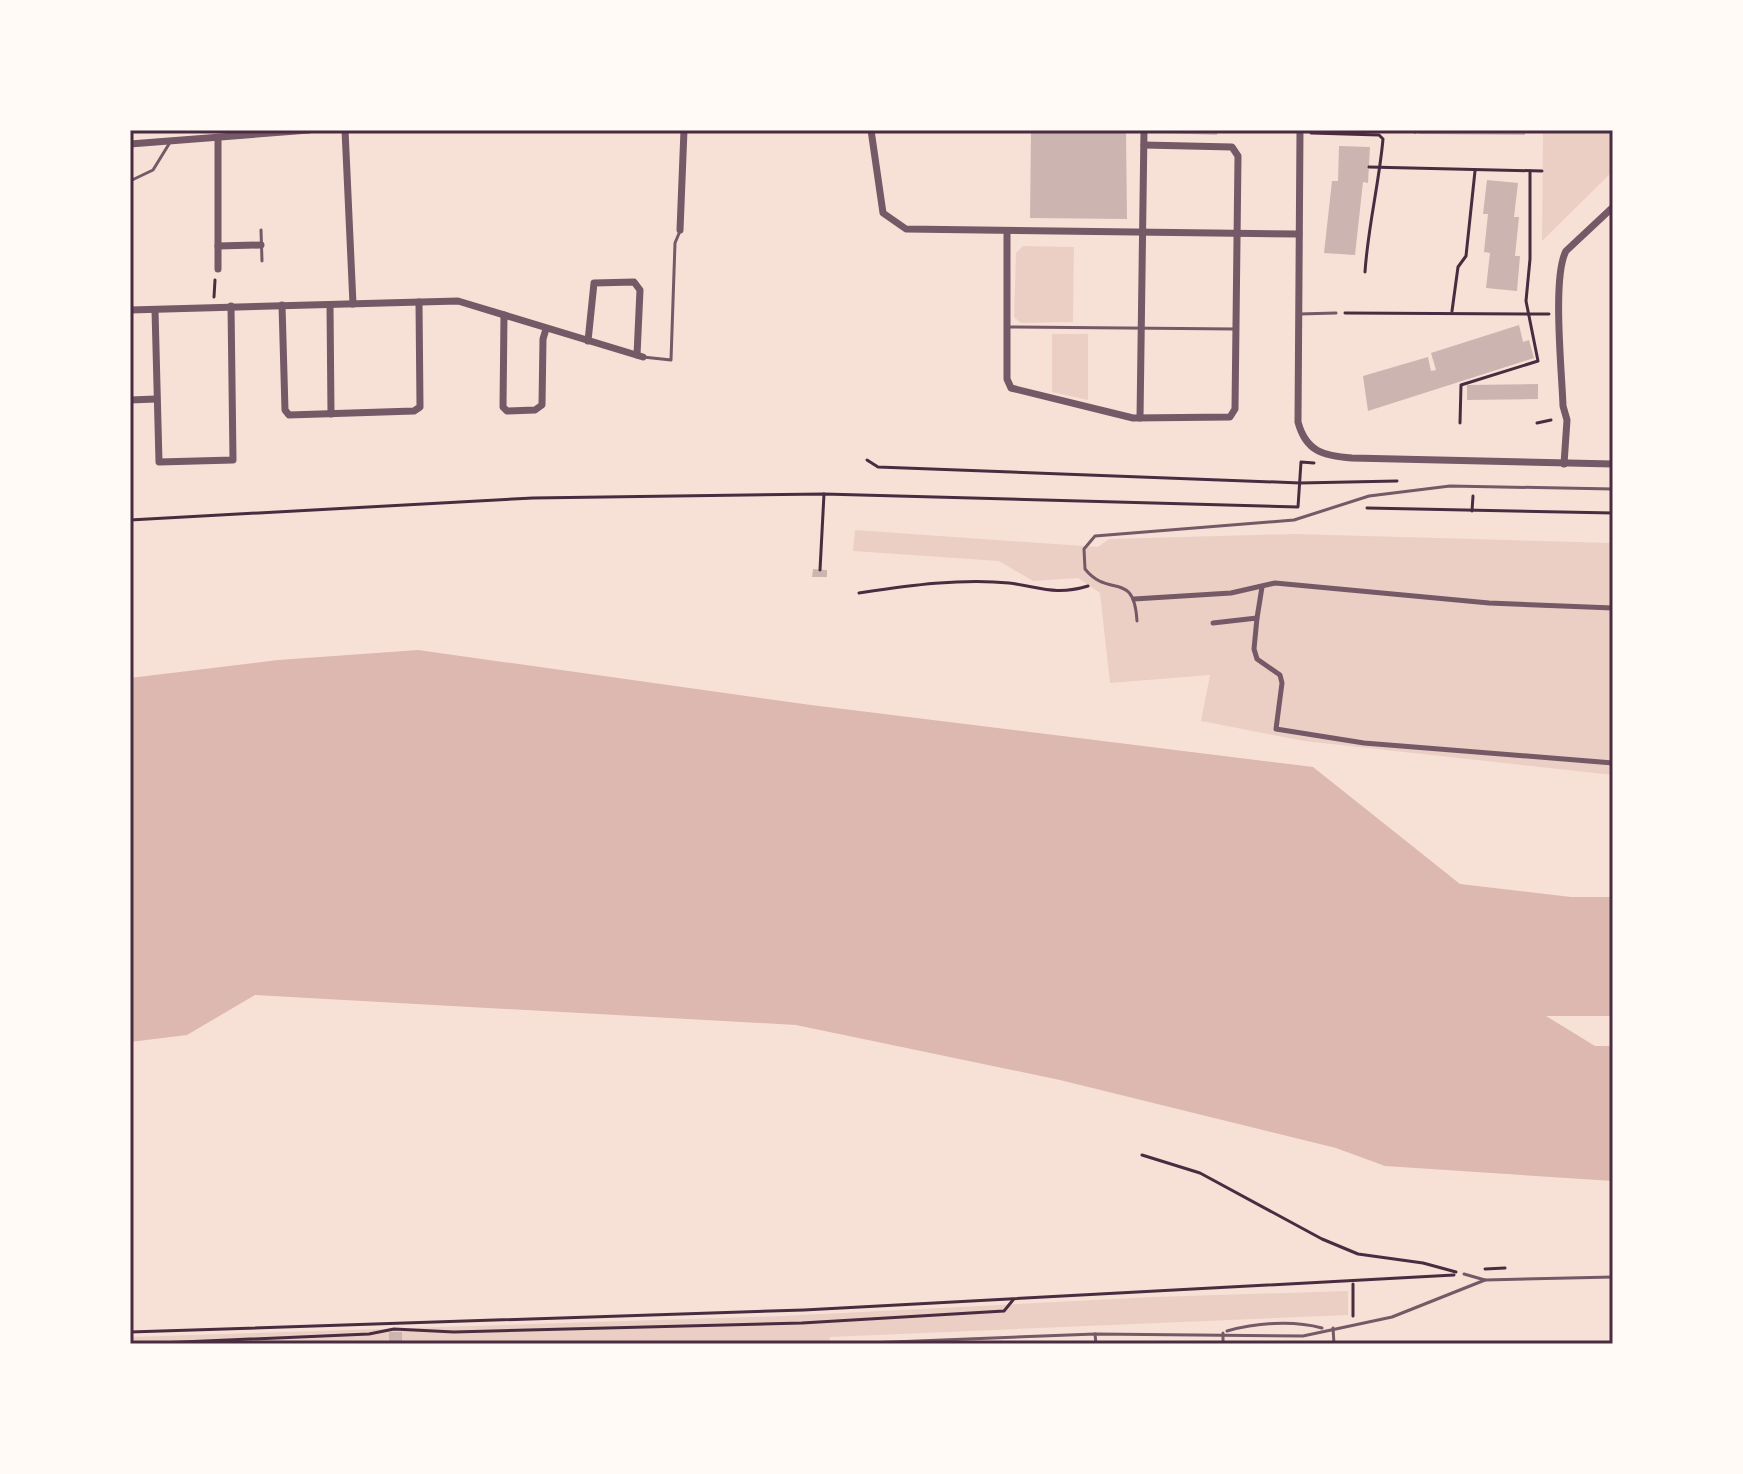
<svg xmlns="http://www.w3.org/2000/svg" width="1743" height="1474" font-family="'Fira Sans',sans-serif">
<style>
.green{fill:#ebcfc5}
.water{fill:#dcb8b0}
.building{fill:#ccb4b1}
.lines{fill:none;stroke-linecap:round;stroke-linejoin:round}
.path{stroke:#4a2c40;stroke-width:3}
.service{stroke:#755966;stroke-width:3}
.pedestrian{stroke:#755966;stroke-width:5}
.minor{stroke:#755966;stroke-width:7}
.neatline{fill:none;stroke:#4a2c40;stroke-width:3}
</style>
<rect width="100%" height="100%" fill="#f7e1d7"/>
<g class="green">
<path d="M1543 130H1613V171L1542 241Z"/>
<path d="M1023 246 1074 247 1073 322 1021 323 1014 317 1016 253Z"/>
<path d="M1052 334H1088V400L1052 392Z"/>
<path d="M855 530 1098 547 1109 539 1295 534 1613 543V775L1304 741 1201 721 1210 675 1110 683 1100 593 1078 578 1033 581 999 561 853 551Z"/>
<path d="M1348 1291V1315L830 1337 829 1344H130V1337L782 1316 1154 1297Z"/>
</g>
<path class="water" d="M418 650 811 705 1313 767 1460 884 1571 897H1613V1016H1546L1595 1046H1613V1181L1385 1166 1336 1148 1060 1080 796 1025 255 995 187 1035 130 1042V678L278 660Z"/>
<g class="building">
<path d="M1031 130H1126L1127 219 1030 218Z"/>
<path d="M1164 130H1218L1217 135 1164 133Z"/>
<path d="M1419 130H1525V135L1419 134Z"/>
<path d="M1339 146 1370 147 1368 183 1363 182 1355 255 1324 253 1332 181H1338Z"/>
<path d="M1487 180 1518 183 1514 217H1519L1515 256H1520L1517 291 1486 288 1490 253 1484 252 1488 214H1483Z"/>
<path d="M1519 325 1523 342 1529 340 1534 358 1368 411 1363 376 1428 357 1431 371 1436 370 1431 353Z"/>
<path d="M1538 384V399L1467 400V385Z"/>
<path d="M813 569 827 570V577H812Z"/>
<rect x="389" y="1332" width="13" height="10"/>
</g>
<g class="lines">
<g class="path">
<path d="M1415 130V132"/>
<path d="M1311 133 1379 135 1383 139C1379 184 1368 226 1365 272"/>
<path d="M1369 167 1542 171"/>
<path d="M214 297 215 280"/>
<path d="M1452 311 1458 267 1466 256 1475 171"/>
<path d="M1345 313 1549 314"/>
<path d="M1460 423 1461 385 1538 361 1526 301 1530 259V171"/>
<path d="M1537 423 1551 420"/>
<path d="M867 460 878 467 1300 483 1397 481"/>
<path d="M1367 508 1613 513"/>
<path d="M1472 511 1473 496"/>
<path d="M130 520 533 498 824 494 1298 507 1301 462 1314 463"/>
<path d="M820 570 824 494"/>
<path d="M859 593C907 586 960 578 1009 583 1040 587 1055 596 1088 586"/>
<path d="M1142 1155 1200 1173 1322 1239 1358 1254 1423 1263 1456 1272"/>
<path d="M1485 1269 1505 1268"/>
<path d="M1353 1284V1316"/>
<path d="M130 1332 804 1310 1454 1275"/>
<path d="M136 1344 369 1334 394 1329 454 1332 802 1323 1004 1311 1013 1300"/>
</g>
<g class="service">
<path d="M130 181 153 170 169 144"/>
<path d="M261 230 262 261"/>
<path d="M1299 314 1336 313"/>
<path d="M1007 327 1235 329"/>
<path d="M643 357 671 360 675 243 680 231"/>
<path d="M1137 621C1134 569 1109 599 1085 569L1084 549 1095 536 1294 520 1369 496 1450 486 1613 489"/>
<path d="M1464 1274 1485 1280"/>
<path d="M1333 1328 1334 1344"/>
<path d="M1227 1331C1256 1323 1292 1320 1322 1328"/>
<path d="M1223 1333V1344"/>
<path d="M1095 1334 1096 1344"/>
<path d="M842 1344 1095 1334 1303 1336 1392 1317 1485 1280 1613 1277"/>
</g>
<g class="pedestrian">
<path d="M1134 599 1231 593 1275 583 1489 603 1613 608"/>
<path d="M1257 618 1262 587"/>
<path d="M1213 623 1257 618 1254 649 1257 659 1280 675 1282 683 1276 729 1364 743 1613 763"/>
</g>
<g class="minor">
<path d="M345 130 353 304"/>
<path d="M871 130 883 213 906 229 1299 234"/>
<path d="M1300 130 1298 422C1306 452 1324 456 1352 458L1613 464"/>
<path d="M130 144 309 130"/>
<path d="M680 230 684 130"/>
<path d="M1007 233V379L1011 388 1133 418 1230 417 1235 409 1238 156 1232 147 1144 145"/>
<path d="M218 246 261 245"/>
<path d="M218 269V138"/>
<path d="M282 305 285 410 289 415 414 411 420 407 419 302"/>
<path d="M330 305 331 414"/>
<path d="M130 310 458 301 643 357"/>
<path d="M155 310 159 462 233 460 231 306"/>
<path d="M504 315 503 407 507 411 535 410 542 405 543 339 546 329"/>
<path d="M588 341 594 283 634 282 640 290 637 355"/>
<path d="M130 400 156 399"/>
<path d="M1140 418 1144 130"/>
<path d="M1564 464 1567 420 1563 406C1562 373 1552 277 1566 251L1613 207"/>
</g>
</g>
<rect width="1743" height="1474" fill="none" stroke="#fffaf5" stroke-width="264"/>
<rect x="132" y="132" width="1479" height="1210" class="neatline"/>
</svg>
